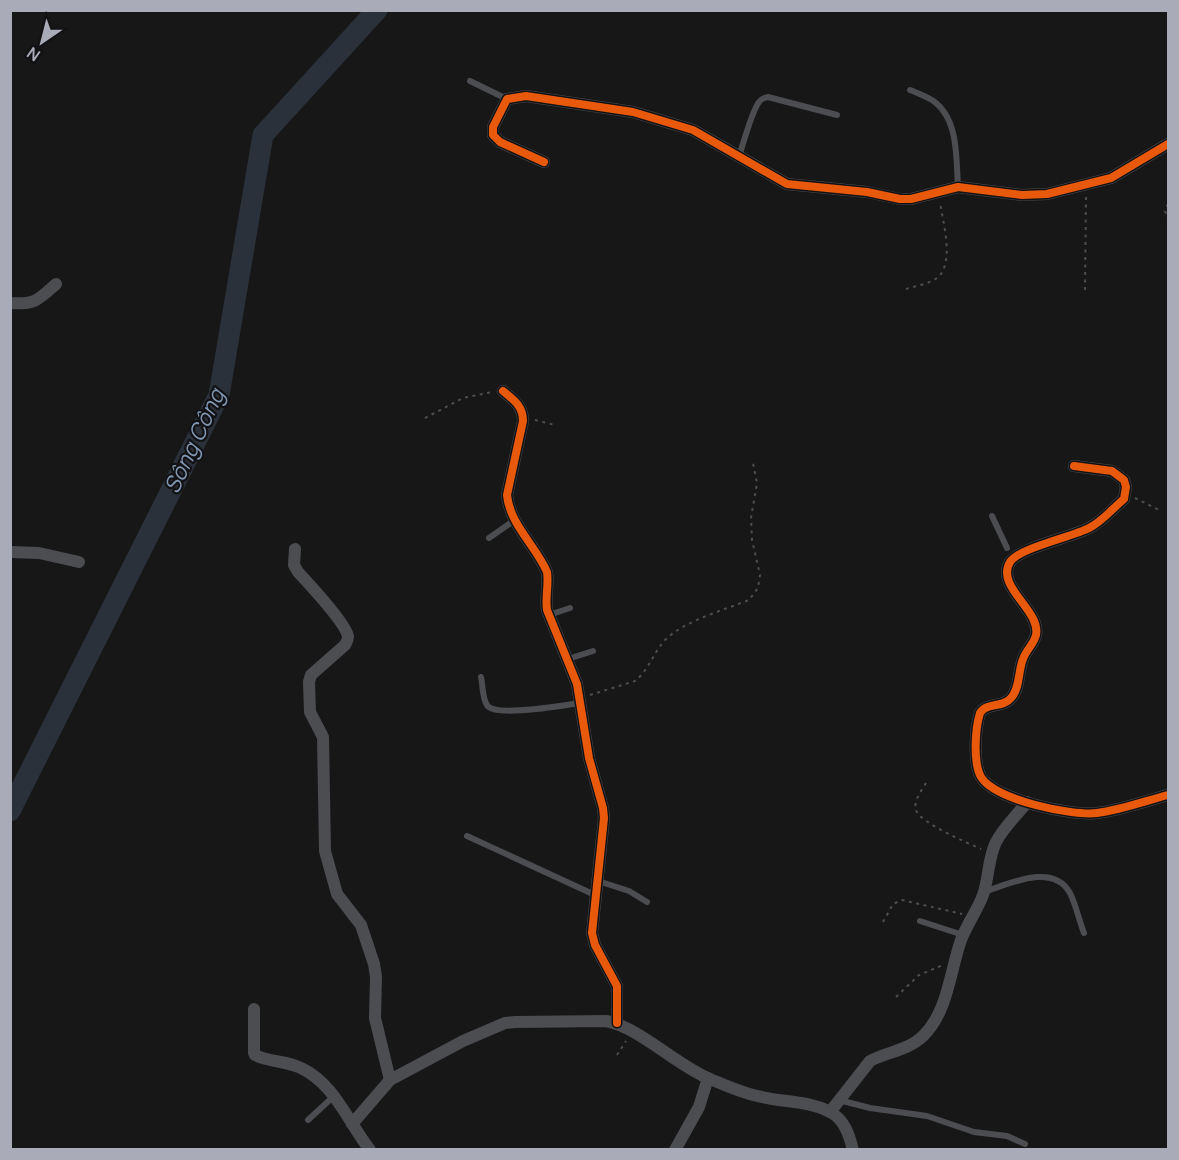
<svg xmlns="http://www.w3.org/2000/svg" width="1179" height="1160" font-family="Manrope,sans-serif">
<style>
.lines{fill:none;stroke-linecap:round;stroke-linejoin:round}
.river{stroke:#2a313a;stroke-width:21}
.path{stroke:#4d4e52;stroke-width:2;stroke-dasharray:3 4.5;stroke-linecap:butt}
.lane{stroke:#4b4d51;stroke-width:6}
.street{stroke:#4b4d51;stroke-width:12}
.cycleway-casing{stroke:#121114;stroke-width:11}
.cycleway{stroke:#e8590c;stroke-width:8}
.labels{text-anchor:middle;stroke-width:4.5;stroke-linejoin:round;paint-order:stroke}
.water-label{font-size:22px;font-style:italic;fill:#8098b3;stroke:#121114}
</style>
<rect width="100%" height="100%" fill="#171718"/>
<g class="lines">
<path class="river" d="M10 811 219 395 263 135 377 10"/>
<g class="path">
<path d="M1168 204 1165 211 1168 219"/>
<path d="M906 289C915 286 929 284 937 278 955 264 943 222 940 203"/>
<path d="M1085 290 1086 196"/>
<path d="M425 418 463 398 492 392"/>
<path d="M535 420 555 425"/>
<path d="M1135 498 1159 510"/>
<path d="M590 695 635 681C649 670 653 653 665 640 684 621 724 610 749 600L758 588 760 575 752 540 751 518 757 483 753 463"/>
<path d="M926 783C922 790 913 801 916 810 920 823 968 843 981 849"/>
<path d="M883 922 893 904 902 900 962 914"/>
<path d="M896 997 919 975 943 965"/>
<path d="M617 1055 626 1041"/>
</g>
<g class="lane">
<path d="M470 81 507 99"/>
<path d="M910 90C917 93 925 96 932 100 959 118 956 158 958 187"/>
<path d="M739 157C743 144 752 111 759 102 762 98 764 98 768 97L837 115"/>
<path d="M992 516 1007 548"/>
<path d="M489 538 515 520"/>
<path d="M549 615 570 608"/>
<path d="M568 659 593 651"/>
<path d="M481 677C483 685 482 698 487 705 494 718 564 705 580 703"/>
<path d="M467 836 595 895"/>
<path d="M598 881 629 891 647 902"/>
<path d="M984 892C1009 884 1053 862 1070 893 1076 905 1079 920 1084 933"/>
<path d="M920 921 963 935"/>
<path d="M839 1100 870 1108 927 1116 974 1132 1007 1136 1025 1144"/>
<path d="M308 1120 334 1096"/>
</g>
<g class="street">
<path d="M544 162 500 142 493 135V127L507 99 526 96 633 112 693 130 787 184 867 192 900 199H911L958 187 1022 195 1047 194 1111 178 1168 144"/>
<path d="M10 303C35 305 38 300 56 284"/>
<path d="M503 391C514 400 523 406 523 421L507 495C510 525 536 546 547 572 549 585 545 597 547 610L577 684 589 758 603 808 604 818 592 933 595 945 617 986V1023"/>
<path d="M1074 466 1112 471 1124 480 1126 487 1124 499C1113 508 1102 522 1089 528 1072 537 1019 548 1010 562 995 587 1041 610 1036 635 1034 644 1026 650 1023 659 1018 671 1020 689 1011 698 1003 708 987 702 980 713 975 729 973 763 981 777 995 800 1071 816 1097 813 1121 810 1145 801 1168 795"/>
<path d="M295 549 294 565 298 572C309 584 345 622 348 636 348 641 347 641 345 645L311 675 309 682 310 712 323 737 325 851 337 894 361 925 374 964 376 977 375 1018 390 1080"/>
<path d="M10 552 39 553 79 562"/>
<path d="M254 1009V1053L255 1055C269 1062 287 1061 301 1068 335 1084 348 1122 370 1150"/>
<path d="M830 1112 870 1061C887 1052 909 1050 923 1036 948 1012 950 971 961 940 967 924 977 911 983 895 989 878 988 858 996 842 1004 827 1017 815 1027 802"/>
<path d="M352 1124 390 1080 463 1041 505 1023 515 1022 606 1021C639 1027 676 1065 710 1079 727 1086 744 1094 762 1097 783 1102 810 1101 830 1112 844 1119 849 1134 853 1150"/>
<path d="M675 1150 699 1107 708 1078"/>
</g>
<g class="cycleway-casing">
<g id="cycleway">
<path d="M544 162 500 142 493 135V127L507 99 526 96 633 112 693 130 787 184 867 192 900 199H911L958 187 1022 195 1047 194 1111 178 1168 144"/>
<path d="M503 391C514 400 523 406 523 421L507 495C510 525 536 546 547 572 549 585 545 597 547 610L577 684 589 758 603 808 604 818 592 933 595 945 617 986V1023"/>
<path d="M1074 466 1112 471 1124 480 1126 487 1124 499C1113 508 1102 522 1089 528 1072 537 1019 548 1010 562 995 587 1041 610 1036 635 1034 644 1026 650 1023 659 1018 671 1020 689 1011 698 1003 708 987 702 980 713 975 729 973 763 981 777 995 800 1071 816 1097 813 1121 810 1145 801 1168 795"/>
</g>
</g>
<use href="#cycleway" class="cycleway"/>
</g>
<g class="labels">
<g class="water-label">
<text transform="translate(194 441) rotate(-65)" y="8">Sông Công</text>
</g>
</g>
<rect width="1179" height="1160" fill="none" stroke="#a9acb8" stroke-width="24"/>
<g transform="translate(42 42) rotate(215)" stroke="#121114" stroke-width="4.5" paint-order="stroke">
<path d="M0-4.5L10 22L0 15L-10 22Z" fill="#a9acb8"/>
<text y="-9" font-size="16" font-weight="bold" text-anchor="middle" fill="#a9acb8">N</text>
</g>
</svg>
